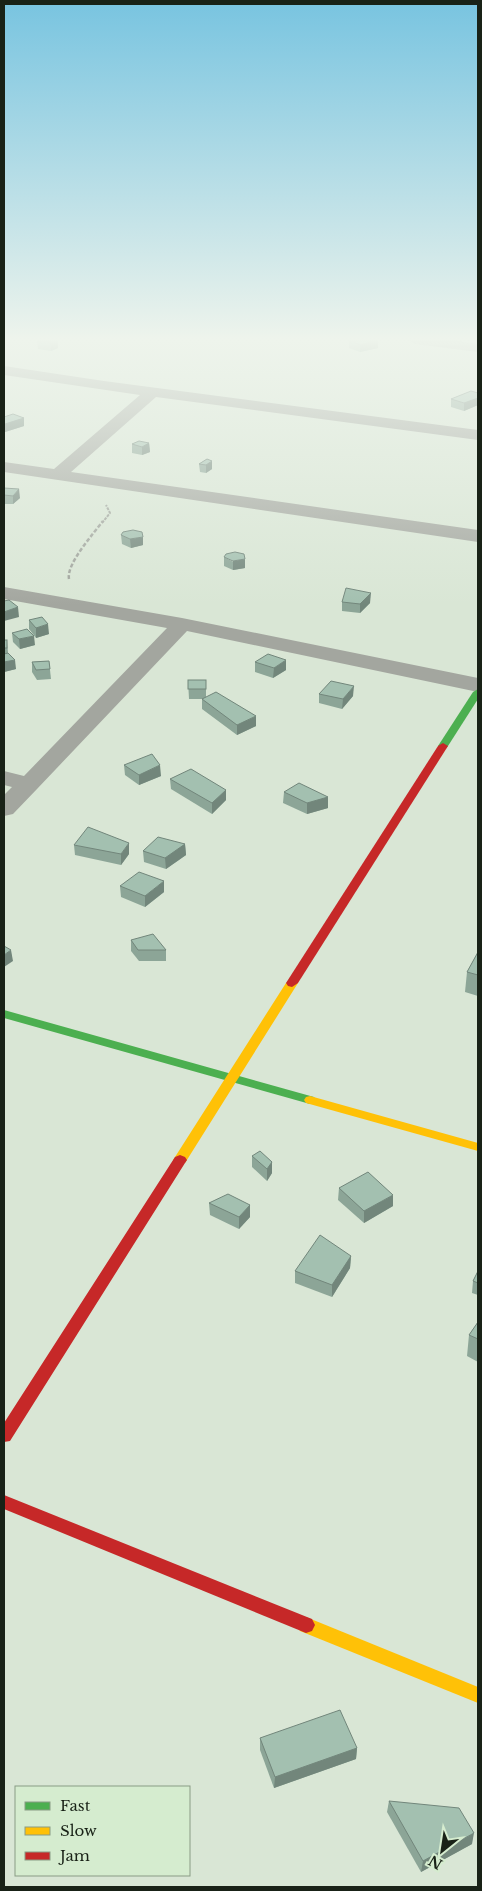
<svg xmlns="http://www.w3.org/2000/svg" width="482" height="1891" font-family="'Libre Baskerville',serif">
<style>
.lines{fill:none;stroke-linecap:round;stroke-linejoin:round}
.path-far1{stroke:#a0a49d;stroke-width:2;stroke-dasharray:3 1;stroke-linecap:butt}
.path{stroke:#a0a49d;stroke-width:2.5;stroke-dasharray:4 2;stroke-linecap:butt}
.street{fill:#a3a69f;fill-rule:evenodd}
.fast{fill:#4caf50;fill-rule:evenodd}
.slow{fill:#ffc107;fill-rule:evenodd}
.jam{fill:#c62828;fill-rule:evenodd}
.wall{fill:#8ca597}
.shaded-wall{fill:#72867b}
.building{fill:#a3c0b0;stroke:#72867b}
</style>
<rect width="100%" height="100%" fill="#d9e6d5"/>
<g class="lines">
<path class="path-far1" d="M102 523 110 513 106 505"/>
<path class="path" d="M69 579C66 564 94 533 103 521"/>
<g class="street">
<path d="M408 340H452L478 344V352L415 344Z"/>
<path d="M4 366 104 381 478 430V440L156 397 71 472 478 530V542L4 472V462L54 469 140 395 4 375Z"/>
<path d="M4 587 182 618 478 678V692L187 631 37 789 13 814 4 816V795L12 787 4 785V771L24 776 167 628 4 599Z"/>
</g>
<g class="fast">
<path d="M478 689V699L448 746 446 748H440L438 746 473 692Z"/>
<path d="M4 1010 314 1097 316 1100 314 1103 310 1104 4 1018Z"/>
</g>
<g class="slow">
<path d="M292 979 298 983 185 1163H175L173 1160 175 1157 286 983Z"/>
<path d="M310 1096 478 1143V1151L306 1103 304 1100 306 1097Z"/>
<path d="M306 1617 478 1687V1703L300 1631 297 1625 300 1619Z"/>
</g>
<g class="jam">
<path d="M443 743 448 746 298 983 292 987 288 986 286 983 438 746Z"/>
<path d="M180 1155 185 1157 187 1160 185 1163 10 1441 4 1442V1423L175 1157Z"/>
<path d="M4 1495 312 1619 315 1625 312 1631 306 1633 4 1509Z"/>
</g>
</g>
<g class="wall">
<path d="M37 340H58V348L51 351 38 349Z"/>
<path d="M349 340 378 348 360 352 349 348Z"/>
<path d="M478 393V405L464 411 451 407V399Z"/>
<path d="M4 417 24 418V426L5 432 4 431Z"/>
<path d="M149 443 150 452 142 455 132 453V444Z"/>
<path d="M207 459 212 469 206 473 200 472 199 464Z"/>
<path d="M4 488 20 498 13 504H4Z"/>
<path d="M121 535 143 545 131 548 122 544Z"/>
<path d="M224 557 245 568 233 570 224 566Z"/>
<path d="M342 602 370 603 360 613 342 611Z"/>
<path d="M29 620 49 634 36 638 29 629Z"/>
<path d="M12 633 35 645 20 649 13 642Z"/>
<path d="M4 640H7L8 653 16 669 4 672Z"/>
<path d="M49 661 51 679 37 680 32 672V662Z"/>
<path d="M255 662 286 670 273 678 255 672Z"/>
<path d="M188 680H206V697L256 726 237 735 202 709V699H203H189Z"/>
<path d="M319 694 353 696 342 709 319 703Z"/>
<path d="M124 765 161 776 139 785 125 775Z"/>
<path d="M170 779 226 790V800L212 814 171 789Z"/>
<path d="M284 792 328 797V808L307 814 283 803Z"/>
<path d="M185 844 186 855 166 869 144 862 143 851Z"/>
<path d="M74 845 129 854 121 865 75 855Z"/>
<path d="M120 886 164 892 145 907 121 897Z"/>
<path d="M131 940 166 950V961H139L131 951Z"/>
<path d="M478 952V996L465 992 467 972Z"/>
<path d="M252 1156 272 1162V1173L267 1181 252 1167Z"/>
<path d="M339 1188 393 1206 364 1223 338 1200Z"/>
<path d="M209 1203 250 1205V1217L239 1229 210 1215Z"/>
<path d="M351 1256 350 1268 332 1297 295 1283V1271Z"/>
<path d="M478 1271V1295L472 1293 473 1281Z"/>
<path d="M478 1322V1362L467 1356 469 1335Z"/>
<path d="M260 1738 357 1748 356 1759 274 1788 260 1750Z"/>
<path d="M389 1801 472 1844 421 1872 387 1812Z"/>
</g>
<g class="shaded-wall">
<path d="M50 340H58V348L51 351Z"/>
<path d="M378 340V348L360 352V345Z"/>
<path d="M478 398V405L464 411V403Z"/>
<path d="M24 418V426L5 432V424Z"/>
<path d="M149 443 150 452 142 455V447Z"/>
<path d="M212 461V469L206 473V465Z"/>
<path d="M19 489 20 498 13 504V496Z"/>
<path d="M143 537V545L131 548 130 539Z"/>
<path d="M245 559V568L233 570V561Z"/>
<path d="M371 593 370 603 360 613V604Z"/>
<path d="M18 607 19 617 4 621V612Z"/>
<path d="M48 624 49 634 36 638V628Z"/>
<path d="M34 636 35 645 20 649 19 639Z"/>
<path d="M15 660 16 669 4 672V662Z"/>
<path d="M286 660V670L273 678 274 668Z"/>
<path d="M354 686 353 696 342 709 343 699Z"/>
<path d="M256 716V726L237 735V725Z"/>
<path d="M160 765 161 776 139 785V775Z"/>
<path d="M226 790V800L212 814V803Z"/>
<path d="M328 797V808L307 814V803Z"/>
<path d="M129 843V854L121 865V854Z"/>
<path d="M185 844 186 855 166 869 165 858Z"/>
<path d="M164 881V892L145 907V896Z"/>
<path d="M11 950 13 961 4 967V955Z"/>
<path d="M272 1162V1173L267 1181V1169Z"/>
<path d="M393 1195V1206L364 1223V1211Z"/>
<path d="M250 1205V1217L239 1229V1217Z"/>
<path d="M351 1256 350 1268 332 1297V1285Z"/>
<path d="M357 1748 356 1759 274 1788 275 1777Z"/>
<path d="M474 1833 472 1844 421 1872 423 1861Z"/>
</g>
<g class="building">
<path d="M350 340H378L360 345Z"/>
<path d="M471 391 478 393V398L464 403 451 399Z"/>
<path d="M13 414 24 418 5 424 4 423V417Z"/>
<path d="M139 441 149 443 142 447 132 444Z"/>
<path d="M207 459 212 461 206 465 199 464Z"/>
<path d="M4 488 19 489 13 496 4 495Z"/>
<path d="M133 530 142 532 143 537 130 539 121 535 123 532Z"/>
<path d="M235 552 244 554 245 559 233 561 224 557 226 554Z"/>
<path d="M346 588 371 593 360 604 342 602Z"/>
<path d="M9 600 18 607 4 612V601Z"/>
<path d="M42 617 48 624 36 628 29 620Z"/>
<path d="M27 629 34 636 19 639 12 633Z"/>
<rect x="4" y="640" width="3" height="8"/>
<path d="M8 653 15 660 4 662V654Z"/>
<path d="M268 654 286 660 274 668 255 662Z"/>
<path d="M49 661 50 669 36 670 32 662Z"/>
<rect x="188" y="680" width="18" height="9"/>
<path d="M331 681 354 686 343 699 319 694Z"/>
<path d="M216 692 256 716 237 725 202 699Z"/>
<path d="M152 754 160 765 139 775 124 765Z"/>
<path d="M191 769 226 790 212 803 170 779Z"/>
<path d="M299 783 328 797 307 803 284 792Z"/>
<path d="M88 827 129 843 121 854 74 845Z"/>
<path d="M158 837 185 844 165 858 143 851Z"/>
<path d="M139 872 164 881 145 896 120 886Z"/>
<path d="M153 934 166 950H138L131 940Z"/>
<path d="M4 946 11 950 4 955Z"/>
<path d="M478 952V975L467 972Z"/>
<path d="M260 1151 272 1162 267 1169 252 1156Z"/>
<path d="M368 1172 393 1195 364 1211 339 1188Z"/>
<path d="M228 1194 250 1205 239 1217 209 1203Z"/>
<path d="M320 1235 351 1256 332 1285 295 1271Z"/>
<path d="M478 1271V1283L473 1281Z"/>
<path d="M478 1322V1339L469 1335Z"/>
<path d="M340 1710 357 1748 275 1777 260 1738Z"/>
<path d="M389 1801 459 1808 474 1833 423 1861Z"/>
</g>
<linearGradient id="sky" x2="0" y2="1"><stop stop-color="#78c4e0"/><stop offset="0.56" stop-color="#eef4ec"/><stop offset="1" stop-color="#eef4ec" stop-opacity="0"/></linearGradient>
<rect width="482" height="605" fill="url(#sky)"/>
<rect width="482" height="1891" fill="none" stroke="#192217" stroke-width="10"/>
<rect x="15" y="1786" width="175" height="90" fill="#d5eccf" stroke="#8a9b85"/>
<rect x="25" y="1802" width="25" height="8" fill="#4caf50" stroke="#8a9b85"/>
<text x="60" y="1811" font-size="15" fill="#192217">Fast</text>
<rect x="25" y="1827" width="25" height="8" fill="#ffc107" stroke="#8a9b85"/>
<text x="60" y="1836" font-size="15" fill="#192217">Slow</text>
<rect x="25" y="1852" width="25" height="8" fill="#c62828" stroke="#8a9b85"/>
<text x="60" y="1861" font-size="15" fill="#192217">Jam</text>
<g transform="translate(442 1851) rotate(210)" stroke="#d5eccf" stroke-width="4" paint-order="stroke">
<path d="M0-4L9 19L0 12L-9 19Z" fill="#192217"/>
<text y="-8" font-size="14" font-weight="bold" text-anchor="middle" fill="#192217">N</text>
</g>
</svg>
